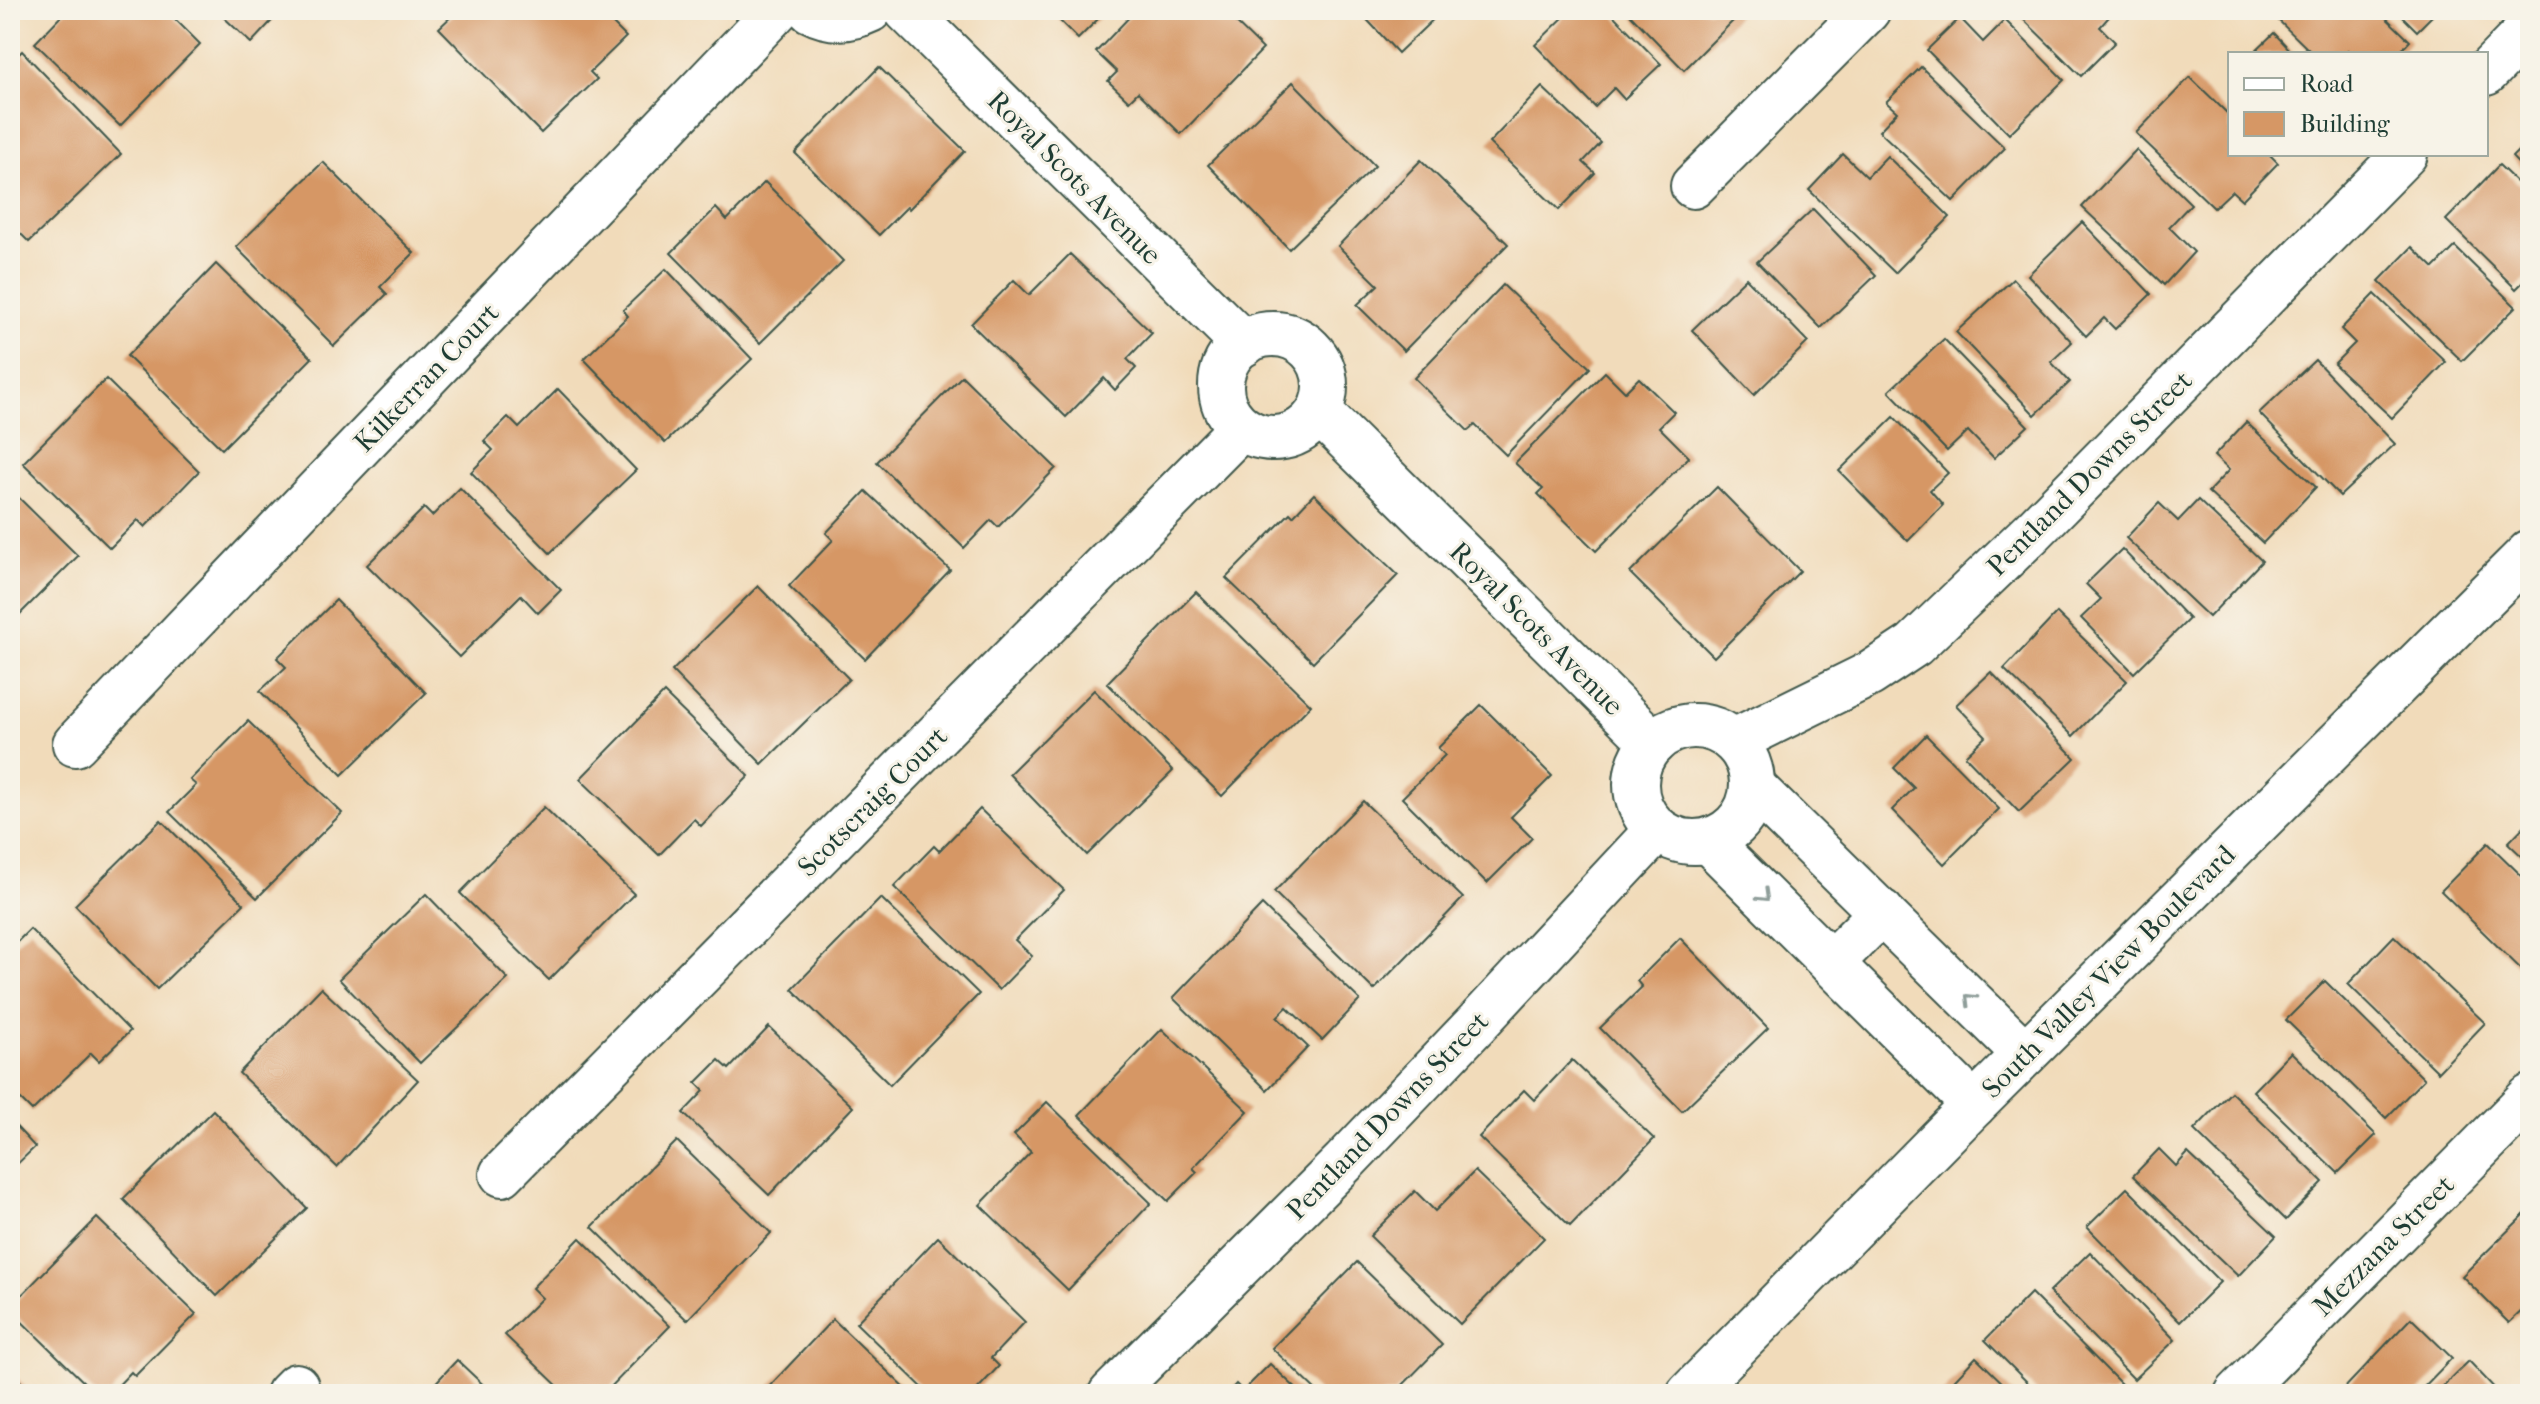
<svg xmlns="http://www.w3.org/2000/svg" width="2540" height="1404" font-family="'IM FELL French Canon',serif">
<style>
.building{fill:#d69765}
.lines{fill:none;stroke-linecap:round;stroke-linejoin:round}
.minor-casing{stroke:#3e5548;stroke-width:48}
.major-casing{stroke:#3e5548;stroke-width:48}
.minor{stroke:#fff;stroke-width:44}
.major{stroke:#fff;stroke-width:44}
.oneway{stroke:#8f9e9a}
.labels{text-anchor:middle;stroke-width:6;stroke-linejoin:round;paint-order:stroke}
.street-label{font-size:28px;fill:#1f3d34;stroke:#f7f3e8}
</style>
<rect width="100%" height="100%" fill="#f7f3e8"/>
<filter id="ink" filterUnits="userSpaceOnUse"><feTurbulence type="fractalNoise" baseFrequency=".0125" numOctaves="2"/><feDisplacementMap in="SourceGraphic" scale="16" xChannelSelector="R" yChannelSelector="G"/><feConvolveMatrix kernelMatrix="1 2 1 2 8 2 1 2 1" color-interpolation-filters="sRGB"/></filter>
<filter id="wash" filterUnits="userSpaceOnUse"><feTurbulence type="fractalNoise" baseFrequency=".006" numOctaves="4" result="noise"/><feDisplacementMap in="SourceGraphic" scale="32" xChannelSelector="R" yChannelSelector="G"/><feGaussianBlur stdDeviation="1.8" result="paint"/><feColorMatrix in="noise" values="0 0 0 0 0 0 0 0 0 0 0 0 0 0 0 0 0 1.4 0 .05"/><feComposite in="paint" operator="in"/></filter>
<g filter="url(#wash)">
<rect width="100%" height="100%" fill="#f1dbba"/>
<g id="blocks">
<g class="building">
<path d="M67 10H166L200 44 120 126 35 43Z"/>
<path d="M216 10H282L251 43Z"/>
<path d="M458 10H599L626 37 590 72 597 79 541 133 439 28Z"/>
<path d="M1049 10H1107L1078 39Z"/>
<path d="M1136 10H1223L1263 49 1181 134 1138 92 1129 101 1108 81 1117 72 1096 52Z"/>
<path d="M1358 10H1443L1398 53Z"/>
<path d="M1571 10H1608L1661 64 1624 99 1614 88 1595 107 1535 45Z"/>
<path d="M1626 10H1734L1739 15 1684 70Z"/>
<path d="M2014 10H2115L2100 27 2115 42 2081 76Z"/>
<path d="M2272 10H2378L2410 41 2398 54H2353L2348 50 2345 54H2313L2270 12Z"/>
<path d="M2396 10H2438L2417 31Z"/>
<path d="M1960 18 1983 42 2005 20 2064 80 2009 134 1927 50Z"/>
<path d="M2274 33 2294 54H2252Z"/>
<path d="M22 51 121 154 29 242 10 223V63Z"/>
<path d="M879 67 965 151 909 209 907 207 879 235 795 153Z"/>
<path d="M1921 67 2005 148 1953 201 1879 131 1897 112 1886 102Z"/>
<path d="M2190 77 2230 116V154H2269L2278 163 2242 200 2232 191 2214 208 2136 133Z"/>
<path d="M1293 82 1375 166 1289 249 1208 165Z"/>
<path d="M1542 87 1601 143 1583 162 1595 173 1559 210 1489 143Z"/>
<path d="M2530 139V176L2512 157Z"/>
<path d="M2136 150 2191 204 2169 227 2194 252 2164 285 2082 207Z"/>
<path d="M1843 154 1867 177 1887 156 1950 217 1895 273 1809 190Z"/>
<path d="M1421 160 1508 244 1404 351 1357 305 1378 285 1338 246Z"/>
<path d="M323 162 414 253 380 287 387 294 334 346 236 247Z"/>
<path d="M2499 165 2530 195V275L2516 289 2446 220Z"/>
<path d="M765 182 843 261 760 343 671 253 716 208 727 220Z"/>
<path d="M1813 209 1876 275 1821 328 1757 262Z"/>
<path d="M2082 222 2151 294 2115 329 2104 318 2086 336 2028 275Z"/>
<path d="M2412 247 2434 268 2455 247 2516 307 2462 361 2379 281Z"/>
<path d="M1070 254 1152 333 1127 359 1136 368 1115 390 1104 378 1066 417 971 324 1014 280 1029 295Z"/>
<path d="M216 264 312 358 222 449 127 356Z"/>
<path d="M666 269 752 359 665 443 584 359 628 316 623 310Z"/>
<path d="M1746 278 1808 342 1754 395 1692 330Z"/>
<path d="M2013 279 2072 342 2051 362 2070 382 2035 415 1956 332Z"/>
<path d="M1503 285 1590 368 1506 455 1475 425 1468 431 1414 378Z"/>
<path d="M2375 294 2446 362 2392 418 2334 364 2355 343 2341 329Z"/>
<path d="M1944 339 2028 426 1994 458 1968 431 1947 451 1889 391Z"/>
<path d="M2315 360 2395 444 2340 496 2259 413Z"/>
<path d="M1605 372 1625 392 1639 378 1674 412 1659 427 1689 457 1596 551 1538 494 1543 489 1515 463Z"/>
<path d="M962 376 1056 468 998 527 991 520 964 548 877 462Z"/>
<path d="M106 379 199 471 145 527 138 520 110 548 23 463Z"/>
<path d="M558 389 636 470 550 553 471 472 493 450 484 441 508 417 519 428Z"/>
<path d="M1894 417 1948 473 1930 490 1943 505 1908 541 1839 471Z"/>
<path d="M2246 422 2316 487 2263 543 2208 492 2229 470 2214 456Z"/>
<path d="M1717 487 1800 571 1714 657 1630 573Z"/>
<path d="M460 488 561 590 538 613 521 595 459 657 367 565 424 508 432 516Z"/>
<path d="M10 489 78 556 10 624Z"/>
<path d="M866 491 950 570 865 659 789 586 833 540 826 533Z"/>
<path d="M1314 494 1398 575 1313 662 1226 578 1290 513 1293 516Z"/>
<path d="M2198 500 2262 561 2209 617 2126 538 2159 503 2178 521Z"/>
<path d="M2122 549 2189 619 2134 673 2081 618 2101 599 2086 584Z"/>
<path d="M758 586 849 679 762 764 672 671Z"/>
<path d="M1196 592 1311 705 1222 796 1107 683Z"/>
<path d="M336 600 426 693 342 775 260 691 286 667 277 658Z"/>
<path d="M2057 613 2127 681 2073 736 2004 669Z"/>
<path d="M1991 672 2075 758 2019 812 1965 756 1986 736 1956 705Z"/>
<path d="M1094 690 1173 771 1087 855 1009 774Z"/>
<path d="M664 693 749 776 701 826 694 819 659 855 580 779Z"/>
<path d="M1481 705 1552 776 1511 817 1532 838 1487 883 1402 798 1445 755 1438 748Z"/>
<path d="M248 721 342 813 257 898 169 812 196 785 190 780Z"/>
<path d="M1926 735 1999 809 1944 864 1892 810 1914 788 1894 768Z"/>
<path d="M1363 801 1463 898 1374 990 1274 892Z"/>
<path d="M544 807 634 894 549 980 460 893Z"/>
<path d="M980 809 1064 890 1015 940 1032 956 999 990 894 887 934 846 939 851Z"/>
<path d="M161 820 244 904 157 989 75 905Z"/>
<path d="M2530 820V864L2508 843Z"/>
<path d="M2488 843 2530 884 2528 976 2441 891Z"/>
<path d="M426 894 508 979 420 1063 339 979Z"/>
<path d="M881 898 979 994 890 1085 792 989Z"/>
<path d="M1262 905 1360 1000 1322 1040 1287 1007 1277 1017 1308 1047 1267 1090 1173 998Z"/>
<path d="M30 929 130 1031 99 1061 91 1053 32 1111 10 1089V949Z"/>
<path d="M2394 936 2485 1023 2438 1072 2348 984Z"/>
<path d="M1680 938 1768 1028 1682 1111 1600 1028 1642 987 1637 981Z"/>
<path d="M2325 981 2424 1079 2386 1118 2286 1020Z"/>
<path d="M321 988 418 1080 337 1167 239 1073Z"/>
<path d="M769 1027 853 1107 769 1195 683 1113 704 1091 696 1083 719 1060 729 1069Z"/>
<path d="M1162 1029 1248 1111 1193 1168 1197 1172 1168 1201 1079 1115Z"/>
<path d="M2291 1052 2376 1135 2338 1173 2253 1091Z"/>
<path d="M1572 1060 1654 1139 1570 1226 1479 1137 1524 1090 1534 1100Z"/>
<path d="M2231 1092 2323 1182 2286 1220 2194 1130Z"/>
<path d="M1047 1102 1151 1203 1068 1290 980 1205 1031 1152 1014 1135Z"/>
<path d="M213 1110 307 1208 217 1296 123 1199Z"/>
<path d="M10 1120 35 1147 10 1171Z"/>
<path d="M677 1141 771 1233 687 1320 592 1227Z"/>
<path d="M2159 1149 2176 1166 2188 1153 2276 1236 2238 1276 2133 1176Z"/>
<path d="M1475 1171 1544 1238 1460 1324 1370 1236 1415 1191 1435 1211Z"/>
<path d="M2127 1188 2220 1282 2180 1322 2087 1227Z"/>
<path d="M2530 1209V1303L2509 1323 2462 1276Z"/>
<path d="M97 1218 196 1314 135 1376 131 1372 110 1394H96L10 1310V1307Z"/>
<path d="M938 1237 1025 1322 991 1358 999 1366 973 1394H929L856 1323Z"/>
<path d="M580 1238 670 1326 604 1394H566L505 1335 542 1298 532 1288Z"/>
<path d="M2090 1252 2175 1340 2134 1379 2049 1292Z"/>
<path d="M1357 1262 1442 1345 1394 1394H1320L1272 1348Z"/>
<path d="M2031 1293 2122 1385 2112 1394H2039L1985 1340Z"/>
<path d="M2411 1318 2452 1358 2417 1394H2339Z"/>
<path d="M833 1319 911 1394H762Z"/>
<path d="M1976 1357 2014 1394H1941Z"/>
<path d="M457 1360 493 1394H431L428 1391Z"/>
<path d="M2469 1361 2500 1394H2435Z"/>
<path d="M1270 1364 1302 1394H1227L1236 1384 1243 1391Z"/>
<path d="M10 1369 31 1394H10Z"/>
</g>
</g>
</g>
<g filter="url(#ink)">
<use href="#blocks" fill-opacity="0" stroke="#3e5548" stroke-width="2"/>
<g class="lines">
<g class="minor-casing">
<g id="minor">
<path d="M810 10C831 21 849 20 870 10"/>
<path d="M906 10 1244 344"/>
<path d="M2486 73 2530 28"/>
<path d="M1693 186 1868 10"/>
<circle cx="1273" cy="386" r="52"/>
<path d="M1319 412 1653 743"/>
<circle cx="1694" cy="784" r="58"/>
<path d="M1734 741 1870 674 1914 645 2033 531 2405 154"/>
<path d="M75 744 777 10"/>
<path d="M1752 786 2025 1054"/>
<path d="M1708 841 1974 1105"/>
<path d="M1831 963 1882 912"/>
<path d="M502 1174 1241 428"/>
<path d="M288 1394 296 1386"/>
<path d="M1111 1394 1344 1162 1478 1022 1657 830"/>
<path d="M2237 1394 2530 1097"/>
</g>
</g>
<g class="major-casing">
<path id="major" d="M1689 1394 1974 1105 2530 552"/>
</g>
<use href="#minor" class="minor"/>
<use href="#major" class="major"/>
</g>
<defs><path id="oneway-chevron" d="M-2-3.5L2.5 0L-2 3.5" fill="none" stroke-width="1.6" stroke-linecap="round" stroke-linejoin="round" transform="scale(2)"/></defs>
<g class="oneway">
<use href="#oneway-chevron" transform="translate(1764 896) rotate(44)"/>
<use href="#oneway-chevron" transform="translate(1970 999) rotate(-135)"/>
</g>
</g>
<g class="labels">
<g class="street-label">
<text transform="translate(1075 177) rotate(45)" y="10">Royal Scots Avenue</text>
<text transform="translate(426 377) rotate(-46)" y="10">Kilkerran Court</text>
<text transform="translate(2089 473) rotate(-45)" y="10">Pentland Downs Street</text>
<text transform="translate(1537 628) rotate(45)" y="10">Royal Scots Avenue</text>
<text transform="translate(872 801) rotate(-45)" y="10">Scotscraig Court</text>
<text transform="translate(2108 971) rotate(-45)" y="10">South Valley View Boulevard</text>
<text transform="translate(1387 1115) rotate(-46)" y="10">Pentland Downs Street</text>
<text transform="translate(2383 1245) rotate(-45)" y="10">Mezzana Street</text>
</g>
</g>
<rect width="2540" height="1404" fill="none" stroke="#f7f3e8" stroke-width="40"/>
<rect x="2228" y="52" width="260" height="104" fill="#f7f3e8" stroke="#a1aaa0" stroke-width="2"/>
<rect x="2244" y="78" width="40" height="12" fill="#ffffff" stroke="#a1aaa0" stroke-width="2"/>
<text x="2300" y="92" font-size="24" fill="#1f3d34">Road</text>
<rect x="2244" y="112" width="40" height="24" fill="#d69765" stroke="#a1aaa0" stroke-width="2"/>
<text x="2300" y="132" font-size="24" fill="#1f3d34">Building</text>
</svg>
